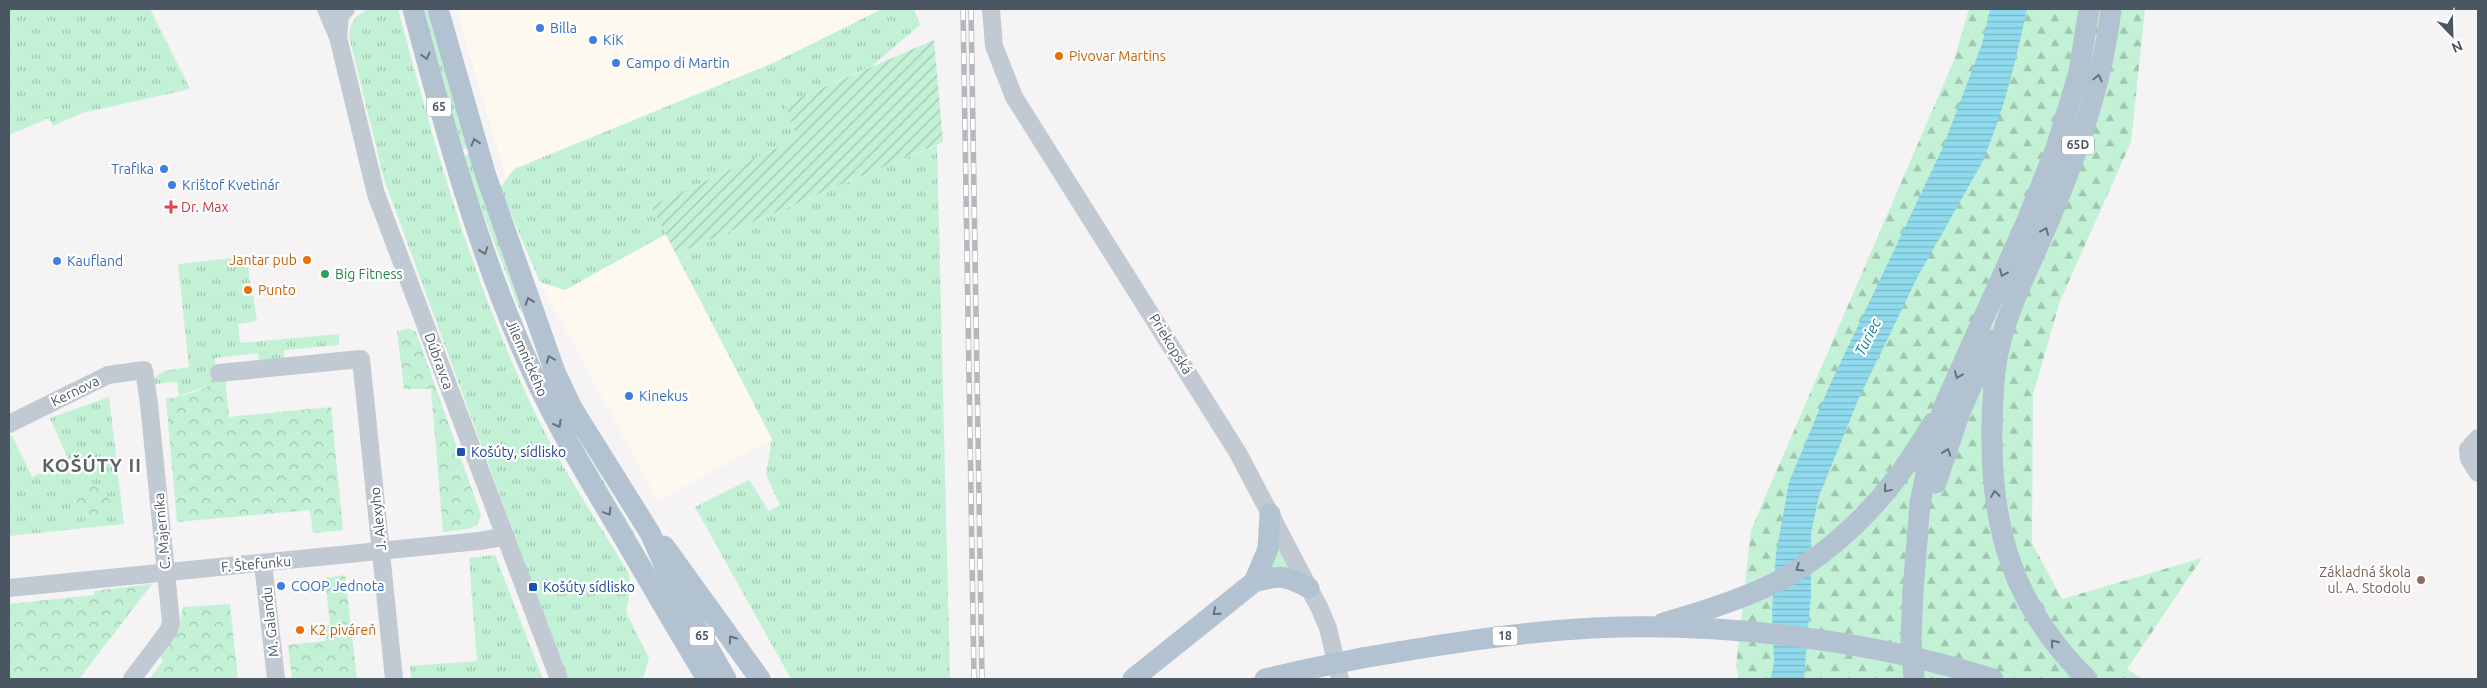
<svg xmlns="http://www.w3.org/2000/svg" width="2487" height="688" viewBox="0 0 2487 688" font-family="Ubuntu,sans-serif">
<defs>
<pattern id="grass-tufts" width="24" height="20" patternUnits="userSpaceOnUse" patternTransform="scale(1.25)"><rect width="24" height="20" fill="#c3f1d5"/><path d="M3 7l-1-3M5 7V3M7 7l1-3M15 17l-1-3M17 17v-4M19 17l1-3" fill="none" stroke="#a0c6b0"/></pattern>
<pattern id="forest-firs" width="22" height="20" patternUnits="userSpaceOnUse" patternTransform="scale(1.25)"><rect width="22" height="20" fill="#c3f1d5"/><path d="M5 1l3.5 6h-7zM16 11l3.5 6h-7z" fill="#a0c6b0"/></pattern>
<pattern id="park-crowns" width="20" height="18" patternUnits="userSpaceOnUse" patternTransform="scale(1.25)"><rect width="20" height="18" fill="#c3f1d5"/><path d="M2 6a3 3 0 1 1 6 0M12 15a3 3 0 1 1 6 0" fill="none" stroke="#a0c6b0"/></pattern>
<pattern id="garden-furrows" width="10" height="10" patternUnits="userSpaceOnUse" patternTransform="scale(1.25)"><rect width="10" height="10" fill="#c3f1d5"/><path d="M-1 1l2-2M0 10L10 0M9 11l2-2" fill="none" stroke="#a0c6b0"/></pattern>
<pattern id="water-rules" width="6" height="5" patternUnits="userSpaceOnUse" patternTransform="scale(1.25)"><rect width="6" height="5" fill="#90daee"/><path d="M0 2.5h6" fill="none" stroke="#78b4c4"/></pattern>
</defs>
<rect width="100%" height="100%" fill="#f5f3f3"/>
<g fill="#fdf9ef">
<path d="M458 9H881L650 138 509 188 466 43Z"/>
<path d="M666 234 772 439 658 501 540 282 565 290Z"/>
</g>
<g fill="url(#grass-tufts)">
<path d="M9 9H150L190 89 82 113 53 126 49 118 9 135Z"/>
<path d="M370 9H398C436 152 476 294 542 427 567 477 600 525 629 574L630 590 626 612 649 658 643 679H567L384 179 349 36C350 22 357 13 370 9Z"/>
<path d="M421 9H431L469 147 459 150Z"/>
<path d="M882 9H914L920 25 872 66 785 104 797 139 651 206 666 234 565 290 540 282 500 188 514 169 773 63Z"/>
<path d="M937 145 950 679H791L695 507 749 480 769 511 780 505 766 475 772 439 676 254Z"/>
<path d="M471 153 526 317 519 308 462 157Z"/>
<path d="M242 257 248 265 250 283 242 284 243 296 253 295 257 321 238 324 240 343 339 334V345L284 350 285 361 259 363 258 353 215 358 217 382 179 396 177 382 155 384 153 379 164 371 189 367 178 264Z"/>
<path d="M109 397 124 524 9 536V437L12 435 32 477 69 461 50 418Z"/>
<path d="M566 416 664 585 661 587 564 417Z"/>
<path d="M1276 543 1291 569H1268Z"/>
<path d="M495 555 543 679H411L410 666 477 661 469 558Z"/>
</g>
<path fill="url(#forest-firs)" d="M1969 9H2145L2131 142 2060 301 2033 395 2032 543 2062 599 2202 558 2127 669 2143 679H1739L1736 666 1751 530 1954 60Z"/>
<g fill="url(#park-crowns)">
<path d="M409 329 416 332 481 515 477 525 467 529 443 532 431 389H404L397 331Z"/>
<path d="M225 376 229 417 331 407 343 530 313 533 310 510 177 522 166 399C184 397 210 387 225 376Z"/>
<path d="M87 483 105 491 111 504 108 514 99 519 75 516C68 502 73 487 87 483Z"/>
<path d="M345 575 357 679H292L288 645 325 641V626L330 625 325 578Z"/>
<path d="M152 584 79 679H9V604L94 595V591Z"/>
<path d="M230 604 238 679H149L163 661 157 651 180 623 183 607Z"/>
</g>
<path fill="url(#garden-furrows)" d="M934 40 943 142 676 254 651 206 797 139 785 104Z"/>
<path fill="url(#water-rules)" d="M1990 9H2027C2016 61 2003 114 1982 163L1918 276 1859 398 1819 496 1811 533V594L1804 679H1771L1774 661 1772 610 1776 554 1789 482 1828 389 1943 147 1982 44Z"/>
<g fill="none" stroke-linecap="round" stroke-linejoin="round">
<g stroke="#c1cad2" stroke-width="18">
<path d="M326 9 338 37 376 194 559 679"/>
<path d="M991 9 994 46 1014 97 1238 453 1320 609 1328 628 1340 679"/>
<path d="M338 37 340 16 346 9"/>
<path d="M219 373 361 359 394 679"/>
<path d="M9 424 108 375 144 370 149 404 171 622 169 630 132 679"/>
<path d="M2478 438 2468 449 2469 459 2478 473"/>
<path d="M263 564 276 679"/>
<path d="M9 588C166 573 322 556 479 541L503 537"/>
</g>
<g stroke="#b3c2d1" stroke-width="21">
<path d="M413 9C445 130 478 252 530 367 556 425 589 479 621 533 649 581 678 631 707 679"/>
<path d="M438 9 485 173 555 372 572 408 650 533 677 593 726 679"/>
<path d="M1936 483 1960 412 1992 340"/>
<path d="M664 546 760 679"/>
<path d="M1254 582 1268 549 1270 514"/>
<path d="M1913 591 1920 503 1929 460 1944 406 2027 221 2056 148 2079 72 2089 9"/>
<path d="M1663 623C1698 613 1731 603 1764 588 1814 566 1862 523 1895 480 1909 462 1921 442 1933 423"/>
<path d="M1362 658C1439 645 1516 632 1594 628 1723 622 1871 640 1993 679"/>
<path d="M1133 679 1254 582C1279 575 1286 575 1309 588"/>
<path d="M1265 679 1309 669"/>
<path d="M2087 679C2013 606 1990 528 1992 427 1993 399 1993 371 2000 344 2009 306 2029 268 2044 232 2075 161 2102 86 2111 9"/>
</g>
<defs>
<g id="rail">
<path d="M963 9 974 679"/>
<path d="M971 9 982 679"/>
</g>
</defs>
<use href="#rail" stroke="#b5b8bd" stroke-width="5.5"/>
<use href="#rail" stroke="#fff" stroke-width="4" stroke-dasharray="11" stroke-linecap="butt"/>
<g stroke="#b3c2d1" stroke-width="21">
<path d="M1913 591 1911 640 1914 679"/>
<path d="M1309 669 1362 658"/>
</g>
</g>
<defs><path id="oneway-chevron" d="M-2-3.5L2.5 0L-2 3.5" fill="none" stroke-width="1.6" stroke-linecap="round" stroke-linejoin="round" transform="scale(1.25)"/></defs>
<g stroke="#64717d">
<use href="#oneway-chevron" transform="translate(426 56) rotate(75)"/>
<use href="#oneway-chevron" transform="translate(2098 78) rotate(-77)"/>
<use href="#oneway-chevron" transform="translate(475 142) rotate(-107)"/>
<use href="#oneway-chevron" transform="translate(2045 231) rotate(-67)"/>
<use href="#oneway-chevron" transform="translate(484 251) rotate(71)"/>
<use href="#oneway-chevron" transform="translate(2003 273) rotate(114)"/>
<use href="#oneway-chevron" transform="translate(529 301) rotate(-110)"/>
<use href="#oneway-chevron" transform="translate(550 359) rotate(-111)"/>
<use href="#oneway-chevron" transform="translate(1958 375) rotate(113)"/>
<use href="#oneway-chevron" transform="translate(558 424) rotate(61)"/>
<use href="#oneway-chevron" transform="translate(1947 452) rotate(-71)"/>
<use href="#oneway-chevron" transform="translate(1887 489) rotate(130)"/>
<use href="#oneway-chevron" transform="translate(1995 494) rotate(-97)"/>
<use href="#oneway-chevron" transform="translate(608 512) rotate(59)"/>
<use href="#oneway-chevron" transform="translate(1799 568) rotate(148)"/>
<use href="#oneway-chevron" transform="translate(1216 612) rotate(141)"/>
<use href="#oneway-chevron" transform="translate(732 639) rotate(-125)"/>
<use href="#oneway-chevron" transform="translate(2054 643) rotate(-129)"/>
</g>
<g fill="#3f7fe0" stroke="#fff" stroke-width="2">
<circle cx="540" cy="28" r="5"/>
<circle cx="593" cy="40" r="5"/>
<circle cx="616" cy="63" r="5"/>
<circle cx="164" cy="169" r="5"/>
<circle cx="172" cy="185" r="5"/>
<circle cx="57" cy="261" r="5"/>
<circle cx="629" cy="396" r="5"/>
<circle cx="281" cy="586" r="5"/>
</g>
<g fill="#e8710a" stroke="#fff" stroke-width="2">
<circle cx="1059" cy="56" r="5"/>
<circle cx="307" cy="260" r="5"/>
<circle cx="248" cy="290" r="5"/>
<circle cx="300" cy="630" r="5"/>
</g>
<path fill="#e0444e" stroke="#fff" stroke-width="2" d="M168.5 199.5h5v5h5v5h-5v5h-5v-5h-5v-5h5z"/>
<circle fill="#2e9e5b" stroke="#fff" stroke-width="2" cx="325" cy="274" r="5"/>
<g fill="#1a4fb4" stroke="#fff" stroke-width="2">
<rect x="456" y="447" width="10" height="10" rx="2.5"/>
<rect x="528" y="582" width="10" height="10" rx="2.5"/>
</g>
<circle fill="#8d6e63" stroke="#fff" stroke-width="2" cx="2421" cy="580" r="5"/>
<g text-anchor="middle" stroke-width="4.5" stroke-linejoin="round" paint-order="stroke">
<g fill="#fff" stroke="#808990" stroke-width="1">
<rect x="426.5" y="97.5" width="25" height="19" rx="4"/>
<rect x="2062" y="135.5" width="32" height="19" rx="4"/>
<rect x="689.5" y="626.5" width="25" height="19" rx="4"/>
<rect x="1492.5" y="626.5" width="25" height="19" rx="4"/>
</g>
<g font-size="12" font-weight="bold" fill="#4a5661">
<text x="439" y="111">65</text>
<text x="2078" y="149">65D</text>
<text x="702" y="640">65</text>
<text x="1505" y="640">18</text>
</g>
<g font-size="14" fill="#366cbe" stroke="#fff" text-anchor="start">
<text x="550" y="33">Billa</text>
<text x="603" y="45">KiK</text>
<text x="626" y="68">Campo di Martin</text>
<text x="154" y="174" text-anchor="end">Trafika</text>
<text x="182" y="190">Krištof Kvetinár</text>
<text x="67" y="266">Kaufland</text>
<text x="639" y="401">Kinekus</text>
<text x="291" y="591">COOP Jednota</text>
</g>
<g font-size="14" fill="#c56008" stroke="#fff" text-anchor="start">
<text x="1069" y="61">Pivovar Martins</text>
<text x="297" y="265" text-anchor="end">Jantar pub</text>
<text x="258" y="295">Punto</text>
<text x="310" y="635">K2 piváreň</text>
</g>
<g font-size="14" fill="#be3a42" stroke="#fff" text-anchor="start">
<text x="181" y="212">Dr. Max</text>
</g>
<g font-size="14" fill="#27864d" stroke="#fff" text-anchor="start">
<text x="335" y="279">Big Fitness</text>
</g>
<g font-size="14" fill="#4a5661" stroke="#fff">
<text transform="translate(1171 344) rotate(58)" y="5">Priekopská</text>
<text transform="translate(527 358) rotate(66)" y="5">Jilemnického</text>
<text transform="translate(439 361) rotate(70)" y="5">Dúbravca</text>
<text transform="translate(75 391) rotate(-26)" y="5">Kernova</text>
<text transform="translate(378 519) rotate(-96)" y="5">J. Alexyho</text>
<text transform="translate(162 531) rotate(-95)" y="5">C. Majerníka</text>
<text transform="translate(256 564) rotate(-5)" y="5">F. Štefunku</text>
<text transform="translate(270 622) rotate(-96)" y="5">M. Galandu</text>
</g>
<g font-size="14" fill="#164399" stroke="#fff" text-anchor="start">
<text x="471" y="457">Košúty, sídlisko</text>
<text x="543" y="592">Košúty sídlisko</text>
</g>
<g font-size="14" fill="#785e54" stroke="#fff" text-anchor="end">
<text x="2411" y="577">Základná škola<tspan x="2411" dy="16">ul. A. Stodolu</tspan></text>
</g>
<g font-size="15" font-style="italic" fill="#0c7c9b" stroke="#fff">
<text transform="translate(1868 337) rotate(-63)" y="5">Turiec</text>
</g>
<g font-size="19" font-weight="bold" letter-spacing="1" fill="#5f6368" stroke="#fff">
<text x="92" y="472">KOŠÚTY II</text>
</g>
</g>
<rect width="2487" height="688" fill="none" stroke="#4a5661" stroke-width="20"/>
<g transform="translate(2452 35) rotate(157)" stroke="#ffffff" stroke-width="4" paint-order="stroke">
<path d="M0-4L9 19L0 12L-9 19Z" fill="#4a5661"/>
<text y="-8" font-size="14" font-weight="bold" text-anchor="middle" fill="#4a5661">N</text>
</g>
</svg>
